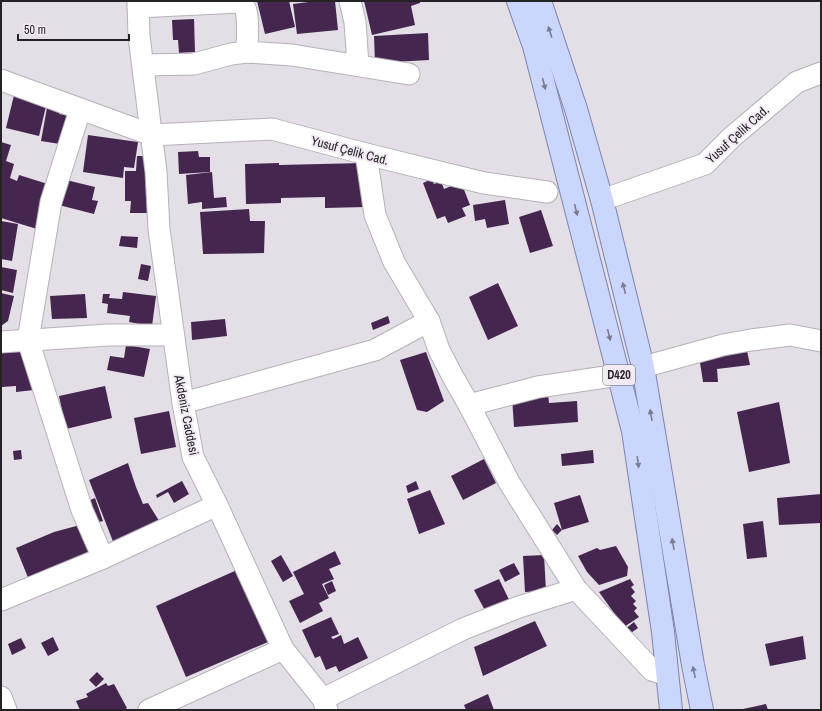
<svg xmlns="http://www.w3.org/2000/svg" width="822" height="711" viewBox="0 0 822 711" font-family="'Archivo Narrow',sans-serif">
<rect width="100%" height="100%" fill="#e4dee7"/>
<g fill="#44264f">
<path d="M257 1H289L295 27 265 34Z"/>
<path d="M316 1H335L338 30 297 34 293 4Z"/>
<path d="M364 1H420V3L411 6 415 25 372 35Z"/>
<path d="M194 19 195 52 179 53 178 40H173L172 20Z"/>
<path d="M428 33 429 60 375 63 374 36Z"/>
<path d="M15 91 47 102 39 136 6 128Z"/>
<path d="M48 102 61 105 59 114 71 116 66 145 41 141Z"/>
<path d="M88 135 138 142 134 168 124 167 123 178 83 172Z"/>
<path d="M1 142 11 145 6 161 14 164 10 178 17 181 19 175 51 185 37 229 1 218Z"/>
<path d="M198 151 199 157H210V172L179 174 178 152Z"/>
<path d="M137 156H151L154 213H130L131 201H125V171H136Z"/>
<path d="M279 163V165L364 163 365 207 325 208V197L281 198V203L246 204 245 164Z"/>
<path d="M212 172 214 198 226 197 227 207 202 209V202L188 204 186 175Z"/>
<path d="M62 179 95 187 92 200 98 201 94 214 55 204Z"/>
<path d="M432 179 434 184 441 181 444 189 461 182 470 205 462 208 466 216 448 223 445 216 437 219 423 183Z"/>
<path d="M505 200 509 224 487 228 485 219 475 221 473 205Z"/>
<path d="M249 209 250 221H265L264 253 203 254 200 212Z"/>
<path d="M541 210 553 246 530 253 519 217Z"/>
<path d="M1 221 18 224 12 261 1 259Z"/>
<path d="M121 236 138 237 137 248 119 246Z"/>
<path d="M141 264 151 266 148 281 138 279Z"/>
<path d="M1 267 17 270 13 293 1 290Z"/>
<path d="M498 283 518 326 488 340 469 297Z"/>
<path d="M123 292 156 296 152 326 129 322 130 316 107 313 108 304 102 303 103 294H110L109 298 122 299Z"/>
<path d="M1 293 14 296 8 321 1 326Z"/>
<path d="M85 294 87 318 52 319 50 296Z"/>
<path d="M388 316 390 323 373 330 371 323Z"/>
<path d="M225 319 227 336 192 340 191 322Z"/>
<path d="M126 345 150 349 144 377 107 370 110 356 124 358Z"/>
<path d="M746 346 750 365 717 369 718 382H703L699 356Z"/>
<path d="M31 350 34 390 16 392V386L2 387 1 352Z"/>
<path d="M426 352 444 401 427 412 417 410 400 360Z"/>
<path d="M105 386 112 418 66 429 59 396Z"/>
<path d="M548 394 549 403 577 401 578 422 514 427 512 397Z"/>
<path d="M779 402 790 463 749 472 737 412Z"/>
<path d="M169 411 176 447 141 454 134 418Z"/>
<path d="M21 450 22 459 14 460 13 451Z"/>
<path d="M593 450 594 463 562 466 561 454Z"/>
<path d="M484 459 496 483 463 500 451 476Z"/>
<path d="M128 463 136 487 143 504 148 503 161 524 114 544 89 480Z"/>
<path d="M182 481 189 494 174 503 168 492 157 498 156 495Z"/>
<path d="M416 481 419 489 408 493 406 486Z"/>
<path d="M430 490 445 524 419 534 407 499Z"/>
<path d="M821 494V523L779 525 777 498Z"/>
<path d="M580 495 589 522 562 530 554 503Z"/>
<path d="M95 498 103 521 95 523 88 501Z"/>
<path d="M763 521 767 557 747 559 743 524Z"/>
<path d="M557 524 562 530 557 535 552 530Z"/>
<path d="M80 525 91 557 29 580 16 548 54 532Z"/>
<path d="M616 546 628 567 627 576 599 585 587 572 578 556 597 548 600 550Z"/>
<path d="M335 551 341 564 329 569 334 579 322 584 329 598 319 603 323 611 300 623 289 601 304 594 293 572Z"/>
<path d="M281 555 293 576 283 582 271 561Z"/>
<path d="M544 555 546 591 525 592 523 556Z"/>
<path d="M514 563 520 574 505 582 499 570Z"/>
<path d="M237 570 268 642 186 677 156 606Z"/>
<path d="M499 579 513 608 489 618 474 590Z"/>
<path d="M630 579 634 585 631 587 635 592 631 596 636 601 633 604 637 608 634 611 639 617 624 627 599 592Z"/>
<path d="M332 581 336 591 328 595 324 585Z"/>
<path d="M331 617 339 634 331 637 333 639 341 635 344 644 358 637 368 658 339 672 336 666 326 670 320 656 315 658 302 630Z"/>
<path d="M535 621 547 646 483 676 474 647Z"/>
<path d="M634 622 638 628 628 635 624 630Z"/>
<path d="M803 636 806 659 770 666 765 644Z"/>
<path d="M53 637 59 650 48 656 41 643Z"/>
<path d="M21 638 26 648 12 655 8 644Z"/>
<path d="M97 672 104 679 96 687 89 680Z"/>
<path d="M106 683 108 686 114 684 127 708 124 710H80L76 701 88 697 86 694Z"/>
<path d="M488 694 494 710H466L464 705Z"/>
<path d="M766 704 768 710H743V709Z"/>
</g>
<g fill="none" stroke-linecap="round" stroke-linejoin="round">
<defs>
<g id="minor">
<path d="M138 1 139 36 156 172 159 229 183 403 193 457 217 505 283 649 323 699 327 710"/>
<path d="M350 1 355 22 358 65"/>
<path d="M138 7 238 2C241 3 244 4 245 8 249 16 247 42 247 52"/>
<path d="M143 65 194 64 231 54 247 52 292 55 409 74"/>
<path d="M1 80 152 135 272 129 366 154 484 183 547 192"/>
<path d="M80 110 51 202 28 340 82 510 103 558"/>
<path d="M366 154 375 215 394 262 429 321 439 350 453 377 469 405 509 482 576 589 652 670 667 675"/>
<path d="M602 200 705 164 732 137 797 82 821 73"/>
<path d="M1 342 108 335H173"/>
<path d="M643 367 723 345 751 340 790 335 821 341"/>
<path d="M183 403 375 350 429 321"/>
<path d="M469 405 538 387 619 375"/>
<path d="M1 600 103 558 217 505"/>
<path d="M1 697 6 710"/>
<path d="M323 699 463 629 519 607 576 589"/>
<path d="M149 710 283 649"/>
</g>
<g id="major">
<path d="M518 1 534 46 633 431 663 632 671 710"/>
<path d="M540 1 576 109 602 200 643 367 693 665 702 710"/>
</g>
</defs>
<use href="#minor" stroke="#b6b0b9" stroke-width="23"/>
<use href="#major" stroke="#7a85b0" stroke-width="24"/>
<use href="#minor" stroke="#fff" stroke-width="21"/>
<use href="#major" stroke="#cbd6fd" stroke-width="22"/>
</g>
<defs><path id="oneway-solid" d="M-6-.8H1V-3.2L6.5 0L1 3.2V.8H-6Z"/></defs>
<g fill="#787c91">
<use href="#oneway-solid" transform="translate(550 32) rotate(-108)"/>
<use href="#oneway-solid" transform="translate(544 84) rotate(76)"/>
<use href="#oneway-solid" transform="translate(576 210) rotate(76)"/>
<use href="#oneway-solid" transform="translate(624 288) rotate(-104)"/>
<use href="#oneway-solid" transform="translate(609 335) rotate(76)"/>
<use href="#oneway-solid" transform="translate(651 415) rotate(-100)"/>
<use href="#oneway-solid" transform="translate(638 462) rotate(82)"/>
<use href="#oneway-solid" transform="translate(673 544) rotate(-100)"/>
<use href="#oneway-solid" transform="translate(694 672) rotate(-102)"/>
</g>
<g text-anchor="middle" stroke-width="4" stroke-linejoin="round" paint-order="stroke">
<rect fill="#f2ebf4" stroke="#625e63" stroke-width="1" x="603" y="365" width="32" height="20" rx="3"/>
<g font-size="12" font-weight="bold" fill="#242225">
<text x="619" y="379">D420</text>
</g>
<g font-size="13" fill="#242225" stroke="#f2ebf4">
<text transform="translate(737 134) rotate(-42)" y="5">Yusuf Çelik Cad.</text>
<text transform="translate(350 150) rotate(15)" y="5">Yusuf Çelik Cad.</text>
<text transform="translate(187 415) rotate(79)" y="5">Akdeniz Caddesi</text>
</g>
</g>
<rect width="822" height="711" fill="none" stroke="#242225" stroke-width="4"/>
<path d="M18 34v6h111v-6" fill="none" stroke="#242225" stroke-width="2"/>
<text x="24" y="34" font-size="12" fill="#242225" stroke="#f2ebf4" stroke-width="3" paint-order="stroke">50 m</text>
</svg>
